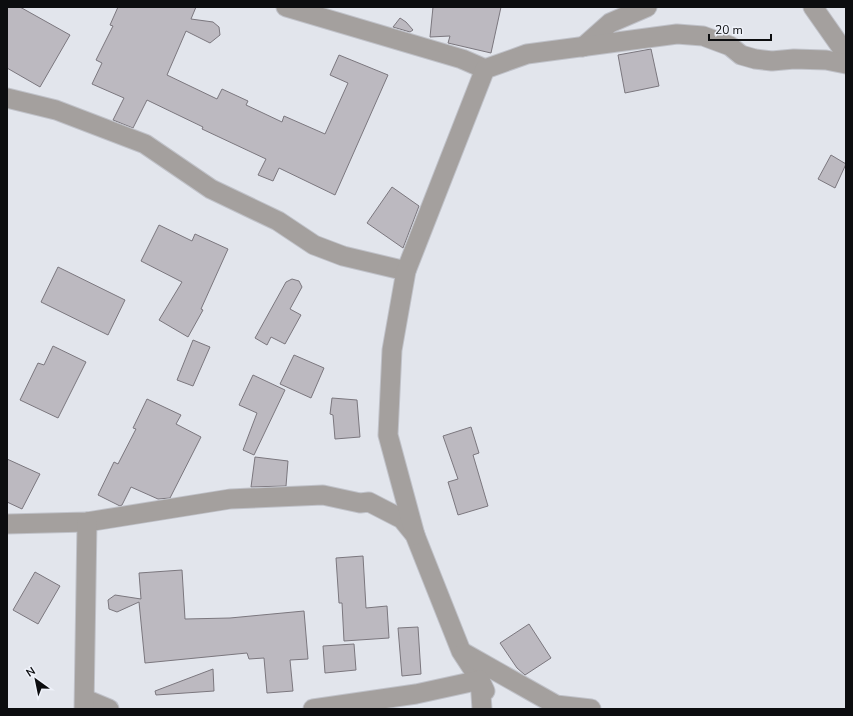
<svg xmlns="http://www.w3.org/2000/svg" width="853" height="716" viewBox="0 0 853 716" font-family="'Nunito Sans',sans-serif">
<rect width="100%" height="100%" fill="#e2e5ec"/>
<g fill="#bcb9c0" stroke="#7b777e">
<path d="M7 7H20L70 35 40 87 7 68Z"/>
<path d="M118 7H196L191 19 213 22 219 27 220 35 210 43 186 31 167 75 217 99 222 89 248 101 246 105 282 122 284 116 325 134 348 83 330 75 339 55 388 75 335 195 279 168 273 181 258 175 266 159 202 129 203 127 147 100 133 128 113 120 124 98 92 84 102 63 96 60 113 26 110 25Z"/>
<path d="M433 7H501L491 53 448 43 450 36 430 37Z"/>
<path d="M400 18 406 22 413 30 410 32 393 27Z"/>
<path d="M651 49 659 86 625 93 618 55Z"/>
<path d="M831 155 846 164 835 188 818 179Z"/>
<path d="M392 187 419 206 403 248 367 223Z"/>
<path d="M159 225 192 241 195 234 228 249 201 309 203 310 188 337 159 320 182 282 141 261Z"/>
<path d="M58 267 125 300 108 335 41 302Z"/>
<path d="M292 279 299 281 302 287 290 309 301 315 285 344 271 337 267 345 255 338 286 282Z"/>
<path d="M193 340 210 347 193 386 177 380Z"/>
<path d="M53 346 86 362 58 418 20 400 38 363 44 365Z"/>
<path d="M294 355 324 368 311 398 280 384Z"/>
<path d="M253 375 285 390 254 455 243 450 257 413 239 405Z"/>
<path d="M332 398 357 400 360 437 335 439 333 415 330 414Z"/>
<path d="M147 399 181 415 176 424 201 437 170 498 158 499 131 487 122 505 120 506 98 495 114 462 118 464 136 429 133 428Z"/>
<path d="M471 427 479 453 473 455 488 506 458 515 448 482 458 479 443 436Z"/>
<path d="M255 457 288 461 286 486 251 487Z"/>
<path d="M7 459 40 474 22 509 7 502Z"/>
<path d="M363 556 366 608 387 606 389 638 344 641 342 603H339L336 558Z"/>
<path d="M182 570 185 619 230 618 304 611 308 659 290 660 293 691 267 693 264 658 249 659 247 653 145 663 139 602 117 612 109 609 108 600 115 595 141 599 139 573Z"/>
<path d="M35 572 60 586 38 624 13 610Z"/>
<path d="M529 624 551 658 525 675 517 668 500 643Z"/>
<path d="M418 627 421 674 402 676 398 628Z"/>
<path d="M354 644 356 670 325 673 323 646Z"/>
<path d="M213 669 214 691 156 695 155 691Z"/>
</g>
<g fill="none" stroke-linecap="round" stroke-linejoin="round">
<defs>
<g id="minor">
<path d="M286 7 462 59 485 69"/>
<path d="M813 7 846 54"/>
<path d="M583 47 610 23 647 7"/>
<path d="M7 98 56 110 145 144 211 189 278 221 314 245 343 256 406 271"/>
<path d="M7 524 87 522 230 499 323 495 360 503 369 502 402 519 415 535 461 651 480 680 482 709"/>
<path d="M415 535 388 435 392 350 406 271 485 69 527 54 677 34 703 36 730 46 741 55 755 59 772 61 794 59 826 60 846 64"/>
<path d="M464 653 556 705 591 709"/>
<path d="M85 699 109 709"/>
<path d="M84 709 87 522"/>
<path d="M313 709 416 694 480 680 485 691"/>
</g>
</defs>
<use href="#minor" stroke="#c0c2c9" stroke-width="21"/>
<use href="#minor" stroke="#a4a09e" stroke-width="19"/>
</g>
<rect width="853" height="716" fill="none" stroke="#0c0d0f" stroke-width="16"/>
<g transform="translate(36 680) rotate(327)" stroke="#eff2fa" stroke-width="3" paint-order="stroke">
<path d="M0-3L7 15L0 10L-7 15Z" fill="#0c0d0f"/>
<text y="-6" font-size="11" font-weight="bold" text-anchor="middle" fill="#0c0d0f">N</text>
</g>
<path d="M709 34v6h62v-6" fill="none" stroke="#0c0d0f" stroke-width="2"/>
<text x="715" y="34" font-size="12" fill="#0c0d0f" stroke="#eff2fa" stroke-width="3" paint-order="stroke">20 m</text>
</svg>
